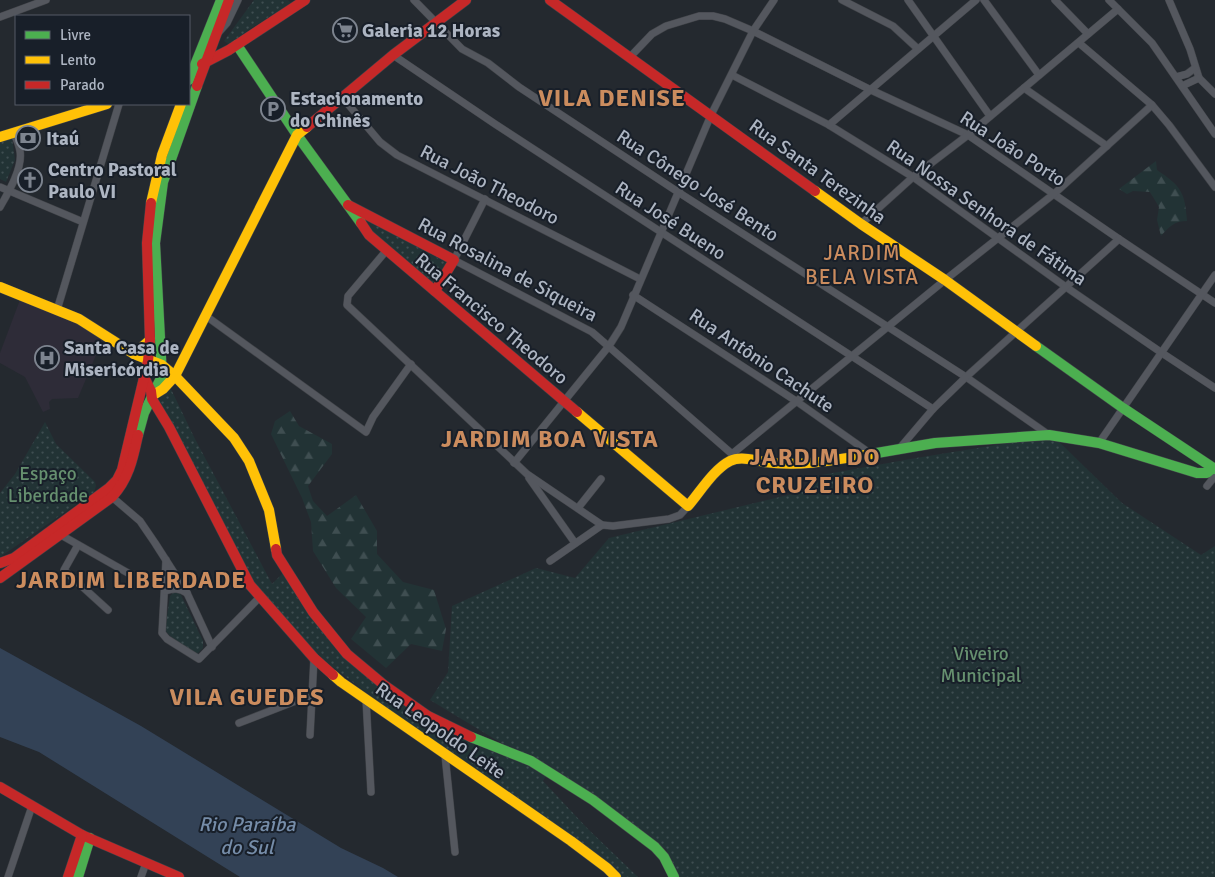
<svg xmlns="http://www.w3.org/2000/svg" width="1215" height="877" viewBox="0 0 1215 877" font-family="Signika,sans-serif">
<defs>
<pattern id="forest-firs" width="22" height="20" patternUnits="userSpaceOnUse" patternTransform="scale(1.25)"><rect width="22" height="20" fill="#223335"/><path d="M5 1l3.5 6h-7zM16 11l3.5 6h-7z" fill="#3f4e51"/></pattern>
<pattern id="park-dots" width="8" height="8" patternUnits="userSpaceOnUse" patternTransform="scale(1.25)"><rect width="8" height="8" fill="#223335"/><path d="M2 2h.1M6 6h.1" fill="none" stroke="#3f4e51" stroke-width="1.8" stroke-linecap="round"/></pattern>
</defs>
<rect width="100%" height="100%" fill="#24292f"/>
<path fill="#2e2c38" d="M21 297 104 336 78 398 52 399 49 402 50 409 43 412 25 377 0 363V353Z"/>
<g fill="url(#forest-firs)">
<path d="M1156 161 1157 170C1181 186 1185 192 1187 221 1174 221 1169 227 1161 236L1157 220 1159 207 1150 192 1133 191 1127 194 1119 189Z"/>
<path d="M290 411 299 426 332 444V454L308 486 313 501 327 516 356 495 377 531V554L403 582 434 590 446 629 442 651 411 644 386 668 351 639 366 617 336 588 313 551 311 522 302 498 271 434 275 421Z"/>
</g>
<g fill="url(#park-dots)">
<path d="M254 0H288L291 3 248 30 230 45 224 41Z"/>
<path d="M12 138 15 160 6 182 0 179V143Z"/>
<path d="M367 220 447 263 432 284 388 247 365 224Z"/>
<path d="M169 385 194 437 272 584 283 573 305 610 320 625 436 724 547 774 543 781 588 829 638 877H621L595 854 407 723 326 662 251 583 158 402Z"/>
<path d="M45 422 56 444 95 482 96 486 94 492 0 557V493L15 474Z"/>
<path d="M1053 436 1122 503 1201 555 1215 546V877H679L666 849 651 843 553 774 430 700 448 672 452 606 536 568 575 578 609 538 809 490 816 476 916 458Z"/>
<path d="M177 592 181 595 203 641V648L197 654 170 636 165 630 170 596 173 593Z"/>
</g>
<path fill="#334256" d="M0 648 141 726 341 848 383 868 398 877H240L39 752 0 737Z"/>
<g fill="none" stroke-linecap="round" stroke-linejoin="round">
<defs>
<g id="street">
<path d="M414 0 462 49 488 63 519 87 678 192 966 377 1049 435"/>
<path d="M842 0 893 26 918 49"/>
<path d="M908 0 990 116"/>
<path d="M984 0 1039 75"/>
<path d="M1055 0 1088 34"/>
<path d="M1109 0 1152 43 1215 134"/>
<path d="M1169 0 1190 49 1199 78 1215 94"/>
<path d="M0 17 46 0"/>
<path d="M219 32 227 23 238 0"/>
<path d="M1079 43 1152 105 1169 125 1215 187"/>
<path d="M393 55 495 124 933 409"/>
<path d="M630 57 652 34 666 26 699 16H713L725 19 753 31 871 90 968 135 1119 239 1215 303"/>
<path d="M732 75 829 125 913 177 1066 287 1162 353 1215 388"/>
<path d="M1176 77 1187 74 1195 68"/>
<path d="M1182 86 1199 78"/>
<path d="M1024 88 1107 146"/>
<path d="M342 97 380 142 397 155 640 279"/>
<path d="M829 125 976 0"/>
<path d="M0 187 83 222"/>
<path d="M485 199 454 260 592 332 732 454V458"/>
<path d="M0 207C8 193 23 168 20 151 19 145 16 138 13 132"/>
<path d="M861 224 913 177 968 135 1118 9"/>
<path d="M386 251 348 296 347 305 527 474 602 525"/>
<path d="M633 295 796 401 871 454"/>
<path d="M57 310 119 104"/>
<path d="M206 316 366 432 373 417 411 364"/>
<path d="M1099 443 1215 275"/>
<path d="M899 449 933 409 966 377 1119 239"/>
<path d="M732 454 945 280 1055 193 1152 105"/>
<path d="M514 463 609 346 621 327 711 115 753 31 774 0"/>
<path d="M529 478 575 543"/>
<path d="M1207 486 1215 476"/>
<path d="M112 497 140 521 155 543 187 593 212 647"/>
<path d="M578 508 601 479"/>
<path d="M61 535 128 573"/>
<path d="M78 545 64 570 108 610"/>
<path d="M166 560 162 633 167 639 199 659 260 597"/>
<path d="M550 561 602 525 613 526 669 519 680 515 688 506"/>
<path d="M165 591C174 588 179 588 187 593"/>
<path d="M366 699 371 792"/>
<path d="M239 723 311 695"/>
<path d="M310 735 314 658"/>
<path d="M445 755 455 852"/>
<path d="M8 877 32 806"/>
<path d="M141 877 146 863"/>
</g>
<g id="fast">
<path d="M237 45 297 135 361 223"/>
<path d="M189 80 221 0"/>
<path d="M1036 346 1123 408 1215 469"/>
<path d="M138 435 144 413 162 376 155 243 163 182 197 86"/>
<path d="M871 454 935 443 1049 435 1099 443 1197 473H1207L1213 468"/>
<path d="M471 737 531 761 593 800 655 847 664 857 674 877"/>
<path d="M78 877 90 838"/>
</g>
<g id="slow">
<path d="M0 137 107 104"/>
<path d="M815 191 861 224 945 280 1036 346"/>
<path d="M151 203 162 155 181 104"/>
<path d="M0 287 79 319 134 354 162 365 175 376 234 438 249 461 269 510 276 549"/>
<path d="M134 354 150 340"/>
<path d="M155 394 163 389 175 376 297 135 307 127"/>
<path d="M577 412 688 506C700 492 714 469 730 461 740 456 754 460 764 462 803 467 834 460 871 454"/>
<path d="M333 675 341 682 571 841 607 868 616 877"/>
</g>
<g id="jam">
<path d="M550 0 815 191"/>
<path d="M202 64 229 50 305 0"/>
<path d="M197 86 229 0"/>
<path d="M307 127 393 55 466 0"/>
<path d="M348 205 454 260 435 291"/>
<path d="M361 223 369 235 577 412"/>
<path d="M145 379 151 391 152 399 169 427 250 585 314 658 333 675"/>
<path d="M276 549 277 555 313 612 347 654 384 685 428 716 471 737"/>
<path d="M0 563 14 558 109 488 117 480 122 470 148 361 150 340 147 243 151 203"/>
<path d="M0 578 112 497C129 479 133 458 138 435"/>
<path d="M0 787 82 835 179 877"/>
<path d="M68 877 82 835"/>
</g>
</defs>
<use href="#street" stroke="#404348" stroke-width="8"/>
<use href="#fast" stroke="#404348" stroke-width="11"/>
<use href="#slow" stroke="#404348" stroke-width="11"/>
<use href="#jam" stroke="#404348" stroke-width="11"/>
<use href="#street" stroke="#54575e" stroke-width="7"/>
<use href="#fast" stroke="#4caf50" stroke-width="10"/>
<use href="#slow" stroke="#ffc107" stroke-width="10"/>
<use href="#jam" stroke="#c62828" stroke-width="10"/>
</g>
<defs>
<symbol id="supermarket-ring" viewBox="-11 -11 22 22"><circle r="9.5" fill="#181f29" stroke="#7d848f" stroke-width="1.5"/><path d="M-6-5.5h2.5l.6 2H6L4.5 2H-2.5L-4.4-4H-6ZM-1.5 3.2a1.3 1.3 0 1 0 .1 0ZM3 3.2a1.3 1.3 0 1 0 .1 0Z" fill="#7d848f"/></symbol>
<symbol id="parking-ring" viewBox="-11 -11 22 22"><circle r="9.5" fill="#181f29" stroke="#7d848f" stroke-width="1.5"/><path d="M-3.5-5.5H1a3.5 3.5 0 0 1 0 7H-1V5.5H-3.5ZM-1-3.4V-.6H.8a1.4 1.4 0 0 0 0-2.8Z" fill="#7d848f"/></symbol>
<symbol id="bank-ring" viewBox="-11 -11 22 22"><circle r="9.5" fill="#181f29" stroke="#7d848f" stroke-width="1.5"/><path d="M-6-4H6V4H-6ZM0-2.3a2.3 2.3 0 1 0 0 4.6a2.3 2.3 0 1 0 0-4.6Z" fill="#7d848f"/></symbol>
<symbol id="church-ring" viewBox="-11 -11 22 22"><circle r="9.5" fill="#181f29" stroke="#7d848f" stroke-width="1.5"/><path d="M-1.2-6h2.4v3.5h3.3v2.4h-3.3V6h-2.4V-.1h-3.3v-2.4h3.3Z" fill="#7d848f"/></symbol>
<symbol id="hospital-ring" viewBox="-11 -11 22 22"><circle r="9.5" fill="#181f29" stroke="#7d848f" stroke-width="1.5"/><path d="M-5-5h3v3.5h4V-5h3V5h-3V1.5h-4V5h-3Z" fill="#7d848f"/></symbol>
</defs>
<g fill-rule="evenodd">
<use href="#supermarket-ring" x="331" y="16" width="28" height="28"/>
<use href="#parking-ring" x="259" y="95" width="28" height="28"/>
<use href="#bank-ring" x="14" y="124" width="28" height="28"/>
<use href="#church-ring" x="16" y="166" width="28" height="28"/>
<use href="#hospital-ring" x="33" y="344" width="28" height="28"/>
</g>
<g text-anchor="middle" stroke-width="4" stroke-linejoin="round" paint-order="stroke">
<g font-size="19" font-weight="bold" fill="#adb5c2" stroke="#181f29" text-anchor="start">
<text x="362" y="37">Galeria 12 Horas</text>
<text x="290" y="105">Estacionamento<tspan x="290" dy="22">do Chinês</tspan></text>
<text x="46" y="145">Itaú</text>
<text x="48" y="176">Centro Pastoral<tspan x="48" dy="22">Paulo VI</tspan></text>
<text x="64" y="354">Santa Casa de<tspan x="64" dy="22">Misericórdia</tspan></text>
</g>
<g font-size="19" fill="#adb5c2" stroke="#181f29">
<text transform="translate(1013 148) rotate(33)" y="7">Rua João Porto</text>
<text transform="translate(818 171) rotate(36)" y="7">Rua Santa Terezinha</text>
<text transform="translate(490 184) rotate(27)" y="7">Rua João Theodoro</text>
<text transform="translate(698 185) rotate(33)" y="7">Rua Cônego José Bento</text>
<text transform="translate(987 212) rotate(35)" y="7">Rua Nossa Senhora de Fátima</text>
<text transform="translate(671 220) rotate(33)" y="7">Rua José Bueno</text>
<text transform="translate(508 269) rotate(28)" y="7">Rua Rosalina de Siqueira</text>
<text transform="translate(492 318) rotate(40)" y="7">Rua Francisco Theodoro</text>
<text transform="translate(762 360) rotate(34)" y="7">Rua Antônio Cachute</text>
<text transform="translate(441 730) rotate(35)" y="7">Rua Leopoldo Leite</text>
</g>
<g font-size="19" fill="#66906f" stroke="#181f29">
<text x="48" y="480">Espaço<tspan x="48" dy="22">Liberdade</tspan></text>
<text x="981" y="660">Viveiro<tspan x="981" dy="22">Municipal</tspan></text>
</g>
<g font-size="20" font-style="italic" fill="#768da9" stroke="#181f29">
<text x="247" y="831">Rio Paraíba<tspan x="247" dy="23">do Sul</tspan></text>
</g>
<g font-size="21" letter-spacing="1" fill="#cb8c5e" stroke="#181f29">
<text x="862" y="260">JARDIM<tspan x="862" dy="24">BELA VISTA</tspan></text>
</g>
<g font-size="24" font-weight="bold" letter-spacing="1" fill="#cb8c5e" stroke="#181f29">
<text x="612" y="106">VILA DENISE</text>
<text x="550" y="447">JARDIM BOA VISTA</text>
<text x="815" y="465">JARDIM DO<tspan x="815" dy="28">CRUZEIRO</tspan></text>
<text x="131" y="588">JARDIM LIBERDADE</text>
<text x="247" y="705">VILA GUEDES</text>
</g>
</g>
<rect x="15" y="15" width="175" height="90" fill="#181f29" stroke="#545b66"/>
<rect x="25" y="31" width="25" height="8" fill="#4caf50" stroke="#545b66"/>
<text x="60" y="40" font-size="15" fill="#adb5c2">Livre</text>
<rect x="25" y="56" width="25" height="8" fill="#ffc107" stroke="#545b66"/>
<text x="60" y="65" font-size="15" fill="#adb5c2">Lento</text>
<rect x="25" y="81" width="25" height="8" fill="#c62828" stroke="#545b66"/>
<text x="60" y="90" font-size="15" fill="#adb5c2">Parado</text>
</svg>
